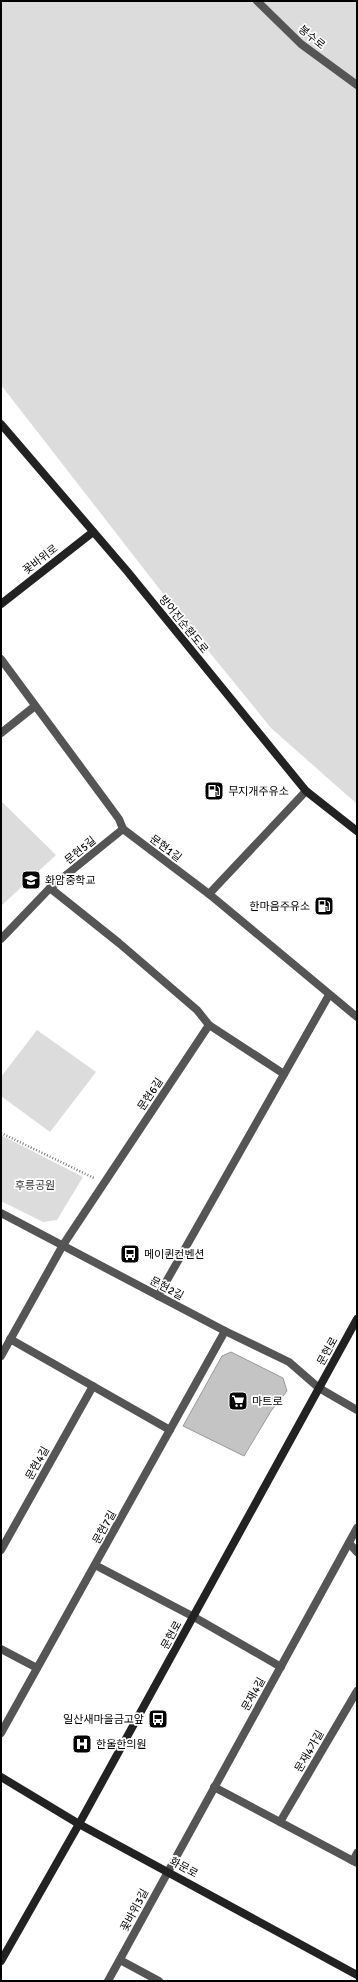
<svg xmlns="http://www.w3.org/2000/svg" width="358" height="1982" viewBox="0 0 358 1982" font-family="Signika,'Noto Sans KR',sans-serif">
<rect width="100%" height="100%" fill="#fff"/>
<g fill="#dcdcdc">
<path d="M1 1H357V804L271 728 189 627 1 385Z"/>
<path d="M1 801 56 855 1 906Z"/>
<path d="M37 1030 96 1072 50 1132 1 1096V1077Z"/>
<path d="M1 1135 83 1177 57 1220 43 1222 1 1201Z"/>
</g>
<path fill="#c4c4c4" stroke="#999" d="M231 1352 283 1378 287 1391 271 1411 244 1456 183 1426 222 1356Z"/>
<g fill="none" stroke-linecap="round" stroke-linejoin="round">
<path stroke="#777" stroke-width="2.5" stroke-dasharray="1 2" stroke-linecap="butt" d="M1 1133 94 1178"/>
<g stroke="#555" stroke-width="8">
<path d="M257 1 301 44 357 85"/>
<path d="M1 659 119 819 123 829 209 894 357 1017"/>
<path d="M1 733 35 706"/>
<path d="M209 894 306 791"/>
<path d="M1 939 50 888 123 829"/>
<path d="M209 1025 284 1074"/>
<path d="M1 1213 225 1331 289 1362 319 1388 357 1410"/>
<path d="M158 1296 329 995"/>
<path d="M10 1339 170 1430"/>
<path d="M1 1356 63 1245 209 1025 197 1010 119 943 50 888"/>
<path d="M349 1543 357 1552"/>
<path d="M1 1550 93 1386"/>
<path d="M95 1565 194 1617 281 1667"/>
<path d="M1 1649 37 1668"/>
<path d="M1 1733 225 1331"/>
<path d="M214 1787 357 1863"/>
<path d="M280 1822 357 1691"/>
<path d="M353 1861 357 1853"/>
<path d="M120 1960 159 1981"/>
<path d="M108 1981 357 1528"/>
</g>
<g stroke="#222" stroke-width="8">
<path d="M1 424 127 571 306 791 357 831"/>
<path d="M1 604 93 532"/>
<path d="M1 1777 79 1824 357 1975"/>
<path d="M1 1961 79 1824 357 1319"/>
</g>
</g>
<defs>
<symbol id="fuel-square" viewBox="-11 -11 22 22"><rect x="-9" y="-9" width="18" height="18" rx="4" fill="#000" stroke="#fff"/><path d="M-5.5-6h7V0h2V4h1.3V-2.5L3-4.5l.8-.8L6-3V5H2.5V1h-1V6h-7ZM-4.2-4.7v3.2H.2V-4.7Z" fill="#fff"/></symbol>
<symbol id="school-square" viewBox="-11 -11 22 22"><rect x="-9" y="-9" width="18" height="18" rx="4" fill="#000" stroke="#fff"/><path d="M0-5L7-2L0 1L-7-2ZM-4 1L0 2.5L4 1V4Q0 6-4 4Z" fill="#fff"/></symbol>
<symbol id="bus-square" viewBox="-11 -11 22 22"><rect x="-9" y="-9" width="18" height="18" rx="4" fill="#000" stroke="#fff"/><path d="M-5-6H5V4H4V6H2V4H-2V6H-4V4H-5ZM-3.5-4V0h7V-4ZM-3.5 1.2v1.5H-2V1.2ZM2 1.2v1.5H3.5V1.2Z" fill="#fff"/></symbol>
<symbol id="supermarket-square" viewBox="-11 -11 22 22"><rect x="-9" y="-9" width="18" height="18" rx="4" fill="#000" stroke="#fff"/><path d="M-6-5.5h2.5l.6 2H6L4.5 2H-2.5L-4.4-4H-6ZM-1.5 3.2a1.3 1.3 0 1 0 .1 0ZM3 3.2a1.3 1.3 0 1 0 .1 0Z" fill="#fff"/></symbol>
<symbol id="hospital-square" viewBox="-11 -11 22 22"><rect x="-9" y="-9" width="18" height="18" rx="4" fill="#000" stroke="#fff"/><path d="M-5-5h3v3.5h4V-5h3V5h-3V1.5h-4V5h-3Z" fill="#fff"/></symbol>
</defs>
<g fill-rule="evenodd">
<use href="#fuel-square" x="203" y="780" width="22" height="22"/>
<use href="#school-square" x="20" y="869" width="22" height="22"/>
<use href="#fuel-square" x="313" y="895" width="22" height="22"/>
<use href="#bus-square" x="119" y="1243" width="22" height="22"/>
<use href="#supermarket-square" x="227" y="1390" width="22" height="22"/>
<use href="#bus-square" x="147" y="1708" width="22" height="22"/>
<use href="#hospital-square" x="71" y="1733" width="22" height="22"/>
</g>
<g text-anchor="middle" stroke-width="3.5" stroke-linejoin="round" paint-order="stroke">
<g font-size="11" fill="#000" stroke="#fff">
<text transform="translate(312 37) rotate(39)" y="4">봉수로</text>
<text transform="translate(40 559) rotate(-38)" y="4">꽃바위로</text>
<text transform="translate(184 624) rotate(51)" y="4">방어진순환도로</text>
<text transform="translate(166 848) rotate(37)" y="4">문현1길</text>
<text transform="translate(80 850) rotate(-39)" y="4">문현5길</text>
<text transform="translate(150 1094) rotate(-56)" y="4">문현6길</text>
<text transform="translate(167 1288) rotate(28)" y="4">문현2길</text>
<text transform="translate(327 1351) rotate(-61)" y="4">문현로</text>
<text transform="translate(37 1463) rotate(-61)" y="4">문현4길</text>
<text transform="translate(104 1527) rotate(-61)" y="4">문현7길</text>
<text transform="translate(171 1635) rotate(-61)" y="4">문현로</text>
<text transform="translate(253 1694) rotate(-61)" y="4">문재4길</text>
<text transform="translate(309 1751) rotate(-60)" y="4">문재4가길</text>
<text transform="translate(184 1867) rotate(29)" y="4">화문로</text>
<text transform="translate(134 1910) rotate(-62)" y="4">꽃바위3길</text>
</g>
<g font-size="11" fill="#000" stroke="#fff" text-anchor="start">
<text x="228" y="795">무지개주유소</text>
<text x="45" y="884">화암중학교</text>
<text x="310" y="910" text-anchor="end">한마음주유소</text>
<text x="144" y="1258">메이퀸컨벤션</text>
<text x="252" y="1405">마트로</text>
<text x="144" y="1723" text-anchor="end">일산새마을금고앞</text>
<text x="96" y="1748">한울한의원</text>
</g>
<g font-size="11" fill="#333" stroke="#fff">
<text x="35" y="1189">후릉공원</text>
</g>
</g>
<rect width="358" height="1982" fill="none" stroke="#000000" stroke-width="4"/>
</svg>
